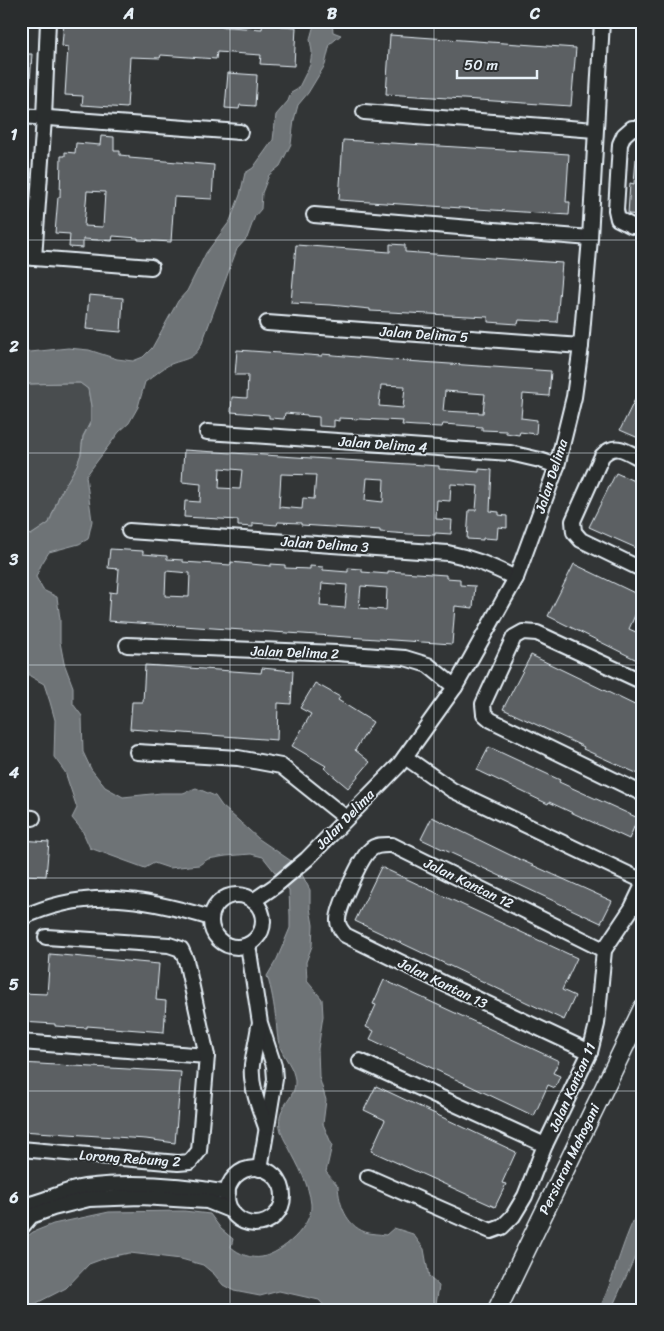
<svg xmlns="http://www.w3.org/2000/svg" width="664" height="1331" viewBox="0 0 664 1331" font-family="Sriracha,sans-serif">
<rect width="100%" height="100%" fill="#323536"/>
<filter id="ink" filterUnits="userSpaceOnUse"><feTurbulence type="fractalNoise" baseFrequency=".02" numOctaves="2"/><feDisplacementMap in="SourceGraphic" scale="10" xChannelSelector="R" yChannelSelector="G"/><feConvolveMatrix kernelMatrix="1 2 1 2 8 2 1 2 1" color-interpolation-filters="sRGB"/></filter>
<g filter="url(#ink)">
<path fill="#494d4f" stroke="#989fa4" d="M65 383H80L88 389 91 406V421L83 436 81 454 77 465 59 496 49 523 31 535 21 532V389L29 384Z"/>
<g fill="#6e7376" stroke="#9fa5aa">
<path d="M315 21H332L333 32 341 35 330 44 325 65 308 93 298 105 294 120 291 144 280 166 269 175 262 193 261 209 255 216 247 238 237 249 202 343C194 360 187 358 171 364 162 368 153 377 145 382L138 407 129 423 119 432 86 476 92 521 88 539 79 544 49 552 41 565 36 577 43 590 57 597 60 619V642L64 663 73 687V704L82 716 83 752 91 769 105 787 123 797 161 793H183L196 788 215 796 222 806 239 821 259 839 297 865 310 890V908L313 925 312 946 306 962 307 981 322 999 323 1016 318 1049 319 1077 326 1100 323 1124 332 1145 326 1172 338 1186C339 1204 346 1225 365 1232 371 1234 379 1234 386 1235L394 1228 413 1234 424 1249 429 1277 439 1286 436 1304 438 1310H328L319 1300 279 1291 260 1296 234 1291 223 1285 214 1274 203 1265 181 1259 130 1253 108 1257 89 1264 66 1288 23 1310 21 1309V1241L33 1232 53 1224 109 1212 184 1211 210 1214 221 1229 233 1239 231 1247C239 1254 251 1259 262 1257 282 1253 313 1226 311 1204 309 1184 298 1166 289 1148 285 1141 281 1134 280 1127 276 1105 296 1100 295 1081 294 1067 284 1058 280 1047 277 1039 277 1029 276 1020 274 1005 272 990 267 976L277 959 290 928V916L289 890 263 857 251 854 226 856 208 859 199 865 169 868 154 863 145 868 90 848 82 830 72 818 77 808 65 772 54 757 55 720 50 702 44 684 30 676 21 650V532L31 535 49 523 59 496 77 465 81 454 83 437 91 421V406L88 389 80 383H65L29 384 21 389V353L68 348 89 350 117 359 133 361 143 357 152 348 178 301 187 291 206 253 230 221 240 195 245 173 253 168 273 140 276 115 288 101 291 93 298 89 310 65 312 52 310 39Z"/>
<path d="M643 1202V1239L611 1310H599C616 1275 623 1235 643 1202Z"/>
</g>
<g fill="#5c6063" stroke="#e8f1f8" fill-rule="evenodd">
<path d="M64 21H178V24L262 29 263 21H280V26L296 27 294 66 260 64 261 55 217 52 216 59 161 55 160 58 130 57 127 108 82 105 83 96 65 95 68 47 62 46Z"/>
<path d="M390 35 576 48 571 106 386 94Z"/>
<path d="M21 54H32L28 108 21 107Z"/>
<path d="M228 73 257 75 255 106 240 105 239 109 225 108Z"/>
<path d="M101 136 114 137V151H120V155L129 156V158L214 165 212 199 174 197 171 242 138 240V238L113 236 112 241 83 239V248L69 247 70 234 55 233 58 197H60L61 156H65V152L75 153 76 143 100 145ZM87 191 105 192 103 227 84 226Z"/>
<path d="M343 140 569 154 566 202H570L569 215 339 200Z"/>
<path d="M636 159H643V215L628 214 630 183 634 184Z"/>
<path d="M390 244 405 245V252L562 263 557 322 519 320 518 324 488 322V317L370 311V309L331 305 291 303 296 245 390 252Z"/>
<path d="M89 295 123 298 121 332 86 329Z"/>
<path d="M237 350 322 356V354L392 360 551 371 549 396 523 394 521 418 537 420 536 434 520 432 519 435 506 433V431L482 430V427L458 425 443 424 442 427 417 426 402 425 403 421 339 418V421L334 420V427L319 426V417L307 416V415L285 413 284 419 269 418V415L231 412 232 397 247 398 248 375H235ZM381 385 405 386 403 408 379 406ZM445 391 485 394 483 413 443 411Z"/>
<path d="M643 383V440L620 430Z"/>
<path d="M184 450 424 465 439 466V469L454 470 479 472V469L492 470 490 511 499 512V515L507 516V528L498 527 497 539 483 538V540L467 539 469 510H476L478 486 451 484 450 501 437 500 436 519 452 520 451 534 435 533V535L409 534 380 532V530L301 525V523L278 522 277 525 253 523V527L238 526V520L184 517 185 501 200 502 201 484 182 482ZM220 468 242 470 240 489 219 488ZM281 474 316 475 314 499 303 498 302 509 279 507ZM367 478 384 479 383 502 365 500Z"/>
<path d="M616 473 643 485V551L589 527Z"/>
<path d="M110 549 143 551V554L167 556V559L183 560V562L231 565V562L271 566V564L285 565V568L310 569V566L323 567V570L348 572V568L362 569V572L388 574V571L446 575V578L460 579V585L475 586 473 608 455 606 452 644 108 621 110 592 117 593 119 569 108 568ZM166 571 190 573 189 597 165 596ZM322 583 347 585 345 608 320 606ZM361 586 387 588 386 610 359 608Z"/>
<path d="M574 564 643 597 629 629 643 635V663L548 616Z"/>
<path d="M531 655 643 709V776L583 749 584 747 503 709Z"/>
<path d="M145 665 261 673 262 668 293 671 291 704 278 703 277 740 130 729 132 702H143Z"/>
<path d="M315 683 340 697 338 700 373 722 355 750 370 762 348 788 324 768 326 766 292 746 311 714 300 708Z"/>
<path d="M489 747 560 780 559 782 638 818 629 839 549 802 548 804 477 770Z"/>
<path d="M432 817 510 855 612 901 601 923 421 839Z"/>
<path d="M21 840 49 842 46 876 21 875Z"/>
<path d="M381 867 577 958 562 990 575 996 564 1020 355 921Z"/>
<path d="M50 954 159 964 156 1000 166 1001 164 1032 87 1026V1028L55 1026V1024L21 1022V993L47 994Z"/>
<path d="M384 980 559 1061 553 1073 560 1076 555 1088 548 1085 534 1116 370 1039 374 1031 366 1027 376 1005 373 1004Z"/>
<path d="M21 1063 181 1072 175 1143 146 1139 21 1131Z"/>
<path d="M376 1086 516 1152 502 1183 506 1184 495 1207 371 1151 385 1120 364 1110Z"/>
</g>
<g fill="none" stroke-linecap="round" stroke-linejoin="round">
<defs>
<g id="minor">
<path d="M364 112 595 130"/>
<path d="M21 116 240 132"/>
<path d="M643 128H632L624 135 620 144 616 210 618 219 632 226H643"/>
<path d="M314 215 590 238"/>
<path d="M21 257 151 267"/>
<path d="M34 258 44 118 48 21"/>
<path d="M267 323 581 346"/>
<path d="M207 432 510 453 540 460 557 466"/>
<path d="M643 460C627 452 616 441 602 456L573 521 574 532 581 540 643 570"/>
<path d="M129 531 448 553C474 558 492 567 516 578"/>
<path d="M127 645 337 653 405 658 428 665 455 687"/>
<path d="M643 682 537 633 523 632 514 637 483 704 484 714 491 720 643 794"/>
<path d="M137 752 238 758 281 766 346 818"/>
<path d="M405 757 452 790 643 881"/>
<path d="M21 817 33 818"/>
<circle cx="237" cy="921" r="26"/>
<path d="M253 901 275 886 307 859 399 765 455 687 516 578 557 466 574 397 581 346 590 238 602 21"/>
<path d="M21 918C87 887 144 898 211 918"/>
<path d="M248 945 260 1023 274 1066 275 1079 260 1169"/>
<path d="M259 1026C257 1039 254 1052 252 1065 250 1086 259 1107 266 1127"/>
<path d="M21 1042 207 1056"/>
<path d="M590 1052 445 984 345 935C342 931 338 927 338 921 337 910 361 857 370 850 376 844 385 845 392 845L604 950"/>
<path d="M360 1061 545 1145"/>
<path d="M21 1149 178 1163 190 1162 199 1151 207 1056 186 960 181 949 169 945 46 937"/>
<circle cx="255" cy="1196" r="28"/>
<path d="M368 1177 491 1231 502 1227 513 1216 525 1196 545 1145 590 1052 597 1024 604 950 632 908 643 885"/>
<path d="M21 1206C43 1203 63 1190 85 1187 132 1181 182 1185 228 1193"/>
<path d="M21 1228 31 1216 53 1208 89 1199 141 1197 207 1201 232 1211"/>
</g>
<path id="major" d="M497 1310 643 1008"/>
</defs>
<use href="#minor" stroke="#e8f1f8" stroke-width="18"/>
<use href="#major" stroke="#e8f1f8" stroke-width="21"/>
<use href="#minor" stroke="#2a2d2e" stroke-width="14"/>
<use href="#major" stroke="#2a2d2e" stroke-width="18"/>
</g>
</g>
<path fill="none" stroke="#e8f1f8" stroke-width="1" stroke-opacity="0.55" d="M230 21V1310M434 21V1310M21 240H643M21 453H643M21 665H643M21 878H643M21 1091H643"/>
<g text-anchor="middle" stroke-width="4" stroke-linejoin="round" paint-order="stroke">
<g font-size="14" fill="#e8f1f8" stroke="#2a2d2e">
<text transform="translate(424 334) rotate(4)" y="5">Jalan Delima 5</text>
<text transform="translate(383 444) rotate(4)" y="5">Jalan Delima 4</text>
<text transform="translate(551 476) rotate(-72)" y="5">Jalan Delima</text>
<text transform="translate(325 544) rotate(4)" y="5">Jalan Delima 3</text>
<text transform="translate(295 652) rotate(2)" y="5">Jalan Delima 2</text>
<text transform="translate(345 819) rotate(-46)" y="5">Jalan Delima</text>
<text transform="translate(469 883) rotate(26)" y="5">Jalan Kantan 12</text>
<text transform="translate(443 983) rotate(26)" y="5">Jalan Kantan 13</text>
<text transform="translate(572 1087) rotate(-66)" y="5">Jalan Kantan 11</text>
<text transform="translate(130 1158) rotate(4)" y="5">Lorong Rebung 2</text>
<text transform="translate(569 1159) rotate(-64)" y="5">Persiaran Mahogani</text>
</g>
</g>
<rect width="664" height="1331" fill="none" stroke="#2a2d2e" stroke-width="55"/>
<path d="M457 70v8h80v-8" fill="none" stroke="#e8f1f8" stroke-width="2.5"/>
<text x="464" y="70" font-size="15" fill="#e8f1f8" stroke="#2a2d2e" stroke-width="4" paint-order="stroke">50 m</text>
<rect x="28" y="28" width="608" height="1276" fill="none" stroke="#e8f1f8" stroke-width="2"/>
<g font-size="16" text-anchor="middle" font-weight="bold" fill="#e8f1f8">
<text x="129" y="19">A</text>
<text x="332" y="19">B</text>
<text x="535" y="19">C</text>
<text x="14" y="140">1</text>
<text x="14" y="352">2</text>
<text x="14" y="565">3</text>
<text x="14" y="778">4</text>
<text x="14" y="990">5</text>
<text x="14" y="1203">6</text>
</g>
</svg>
